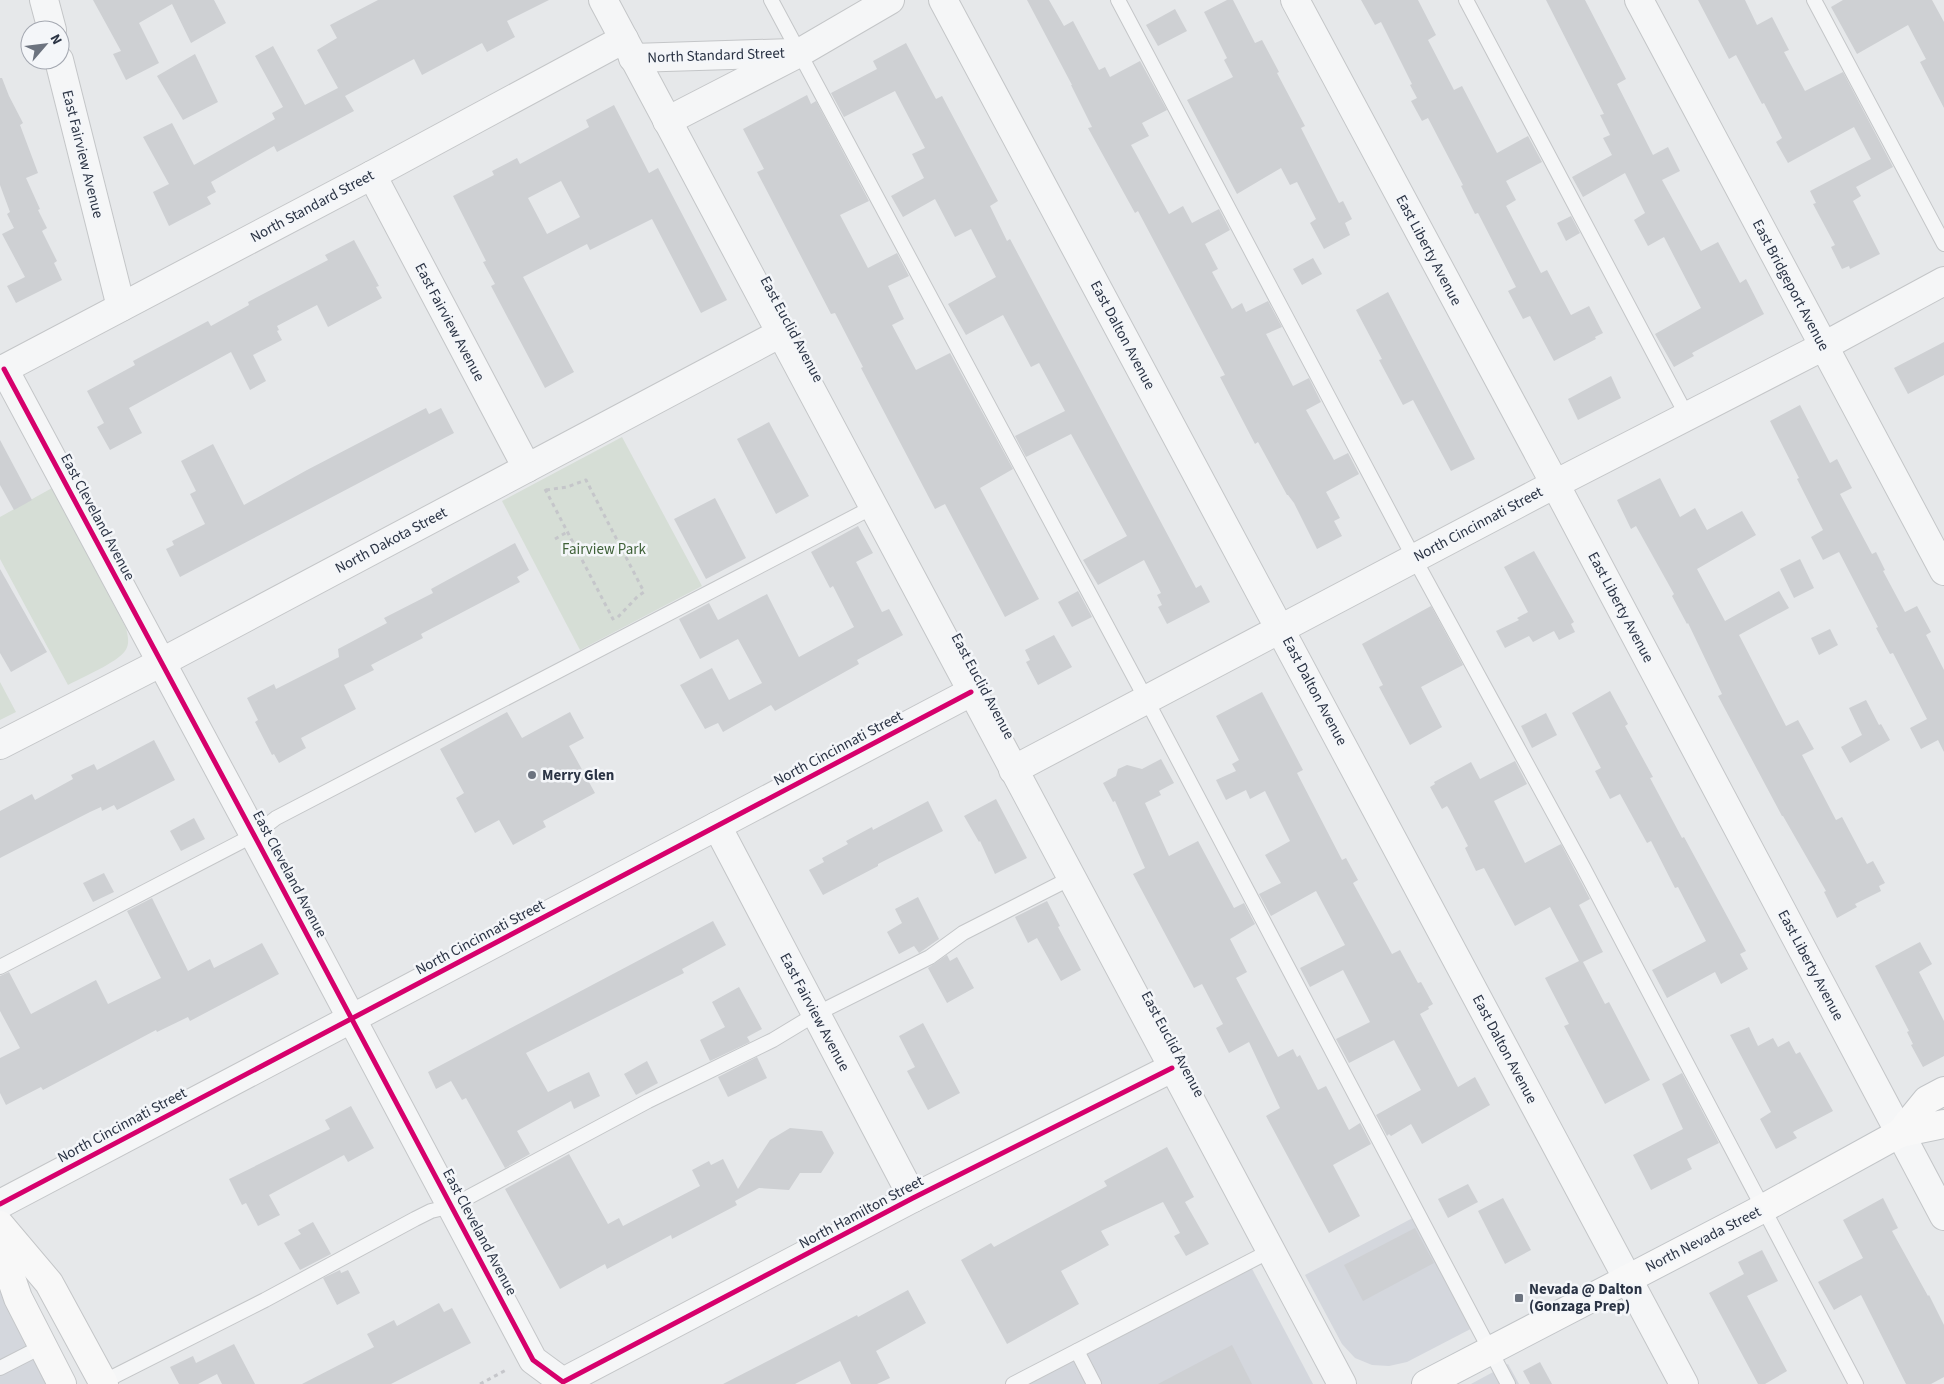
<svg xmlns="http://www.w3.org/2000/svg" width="1944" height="1384" viewBox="0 0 1944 1384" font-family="'Source Sans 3',sans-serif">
<rect width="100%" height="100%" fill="#e6e8ea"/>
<g fill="#d4d7dd">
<path d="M1424 1212 1484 1322 1407 1362 1389 1366 1372 1365 1355 1358 1342 1344 1305 1275Z"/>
<path d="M1250 1265 1313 1384H1020Z"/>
<path d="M0 1289 48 1384H0Z"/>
<path d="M1508 1364 1519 1384H1471Z"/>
</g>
<g fill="#d6ded6">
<path d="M622 437 702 586 580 650 502 501Z"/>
<path d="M52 488 126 628C128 636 130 644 125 651 118 662 81 678 68 685L0 559V517Z"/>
<path d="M0 682 16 712 0 720Z"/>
</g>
<g fill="#ced0d3" fill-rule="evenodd">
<path d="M93 0H214L226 23 191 43 172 4 139 23 159 63 126 80 113 54 121 51Z"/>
<path d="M378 0H549L507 21 515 37 487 52 482 43 422 75 414 59 345 96 354 111 277 152 274 146 211 182 216 192 207 197 211 204 169 226 153 192 169 184 143 137 172 123 194 165 275 119 272 113 283 107 255 56 273 46 305 105 338 88 317 50 337 38 330 25Z"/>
<path d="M1027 0H1049L1064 26 1073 21 1099 70 1105 67 1110 77 1140 61 1167 110 1142 123 1149 136 1131 145 1169 214 1183 206 1192 223 1219 209 1230 230 1205 244 1218 269 1212 272 1232 309 1242 303 1246 312 1268 301 1282 327 1266 334 1293 386 1309 378 1321 402 1306 410 1334 460 1348 453 1359 474 1326 492 1340 518 1334 521 1342 536 1317 549 1294 503 1288 495H1287L1258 442 1255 444 1220 377 1225 375 1138 211 1135 213 1088 128 1092 127 1071 85H1072Z"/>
<path d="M1227 0H1233L1255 43 1262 40 1279 72 1277 73 1305 126 1301 128 1339 203 1343 201 1352 219 1345 223 1350 235 1324 249 1310 223 1316 219 1297 182 1290 185 1281 168 1237 194 1187 100 1233 77 1224 60 1227 58 1204 12Z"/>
<path d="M1361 0H1418L1436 35 1428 40 1454 90 1462 86 1497 153 1528 136 1542 162 1506 181 1516 200 1506 206 1541 273 1547 270 1571 315 1589 306 1603 333 1595 337 1596 339 1554 361 1530 316 1523 319 1508 291 1516 287 1478 213 1475 214 1461 186 1463 185 1428 118 1422 121 1411 101 1417 98 1410 85 1412 84 1381 22 1375 25Z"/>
<path d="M1546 0H1585L1626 79 1617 84 1653 155 1668 147 1680 171 1662 180 1701 251 1718 242 1740 283 1746 279 1764 314 1692 353 1694 356 1674 367 1655 334 1701 308 1664 237 1648 246 1634 220 1645 213 1625 173 1583 197 1572 177 1612 155 1603 138 1610 135 1600 115 1604 114Z"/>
<path d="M1698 0H1745L1757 25 1772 17 1789 50 1784 52 1805 91 1843 72 1893 167 1856 187 1861 196 1853 201 1880 254 1850 269 1849 266 1842 269 1831 247 1835 245 1813 204 1816 203 1810 191 1871 159 1854 127 1788 163 1776 142 1782 138 1764 103 1762 104 1736 55 1729 59Z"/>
<path d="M1843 0H1932L1944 22V108L1920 62 1926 59 1908 25 1857 54 1831 7Z"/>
<path d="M1175 9 1187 31 1158 46 1146 25Z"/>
<path d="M906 43 936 99 942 96 998 201 990 206 1007 241 1010 239 1196 588 1201 585 1210 602 1167 624 1158 607 1162 605 1157 595 1161 593 1144 560 1098 585 1083 560 1127 536 1071 434 1026 457 1015 436 1065 411 1039 363 1031 367 1003 315 966 335 948 304 996 277 971 229 955 237 935 199 903 217 891 196 924 178 912 154 925 148 895 91 844 117 831 93 877 69 873 61Z"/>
<path d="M195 54 218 102 183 120 157 76Z"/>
<path d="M0 78H2L9 96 23 123 20 125 38 173 26 178 40 209 38 210 47 228 42 231 57 261 54 263 62 280 16 303 7 286 25 277 2 234 14 228 7 214 10 212 0 185Z"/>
<path d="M807 95 811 104 816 101 869 201 840 215 868 268 897 253 909 276 888 286 904 319 892 325 916 370 950 353 1013 469 980 488 1039 599 1005 617 945 504 935 509 861 368 863 367 835 313 831 314 757 172 764 169 743 129Z"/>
<path d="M614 105 649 173 658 168 727 300 701 313 652 219 590 250 587 244 523 277 574 372 545 388 491 286 495 284 483 262 486 261 453 196 494 175 492 171 517 158 520 164 589 127 586 120ZM561 181 580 217 547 234 528 198Z"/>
<path d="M1571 216 1580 233 1566 241 1557 223Z"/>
<path d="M354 240 379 286 376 287 382 298 328 327 317 305 277 326 279 330 277 331 282 340 253 355 266 381 250 390 231 352 129 408 142 433 110 450 97 427 104 423 87 391 135 365 133 361 208 321 211 326 249 305 248 302 328 260 325 255Z"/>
<path d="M1313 258 1322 274 1302 285 1293 269Z"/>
<path d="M1388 292 1475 459 1451 471 1413 400 1403 405 1379 360 1382 359 1356 310Z"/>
<path d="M1944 342V375L1908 394 1894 368Z"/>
<path d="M1611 376 1621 398 1578 420 1568 399Z"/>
<path d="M1800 405 1830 463 1837 459 1852 488 1840 494 1872 554 1876 552 1885 570 1883 571 1905 612 1917 606 1931 632 1926 635 1944 670V752L1938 740 1921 749 1910 728 1927 719 1893 653 1890 654 1876 628 1878 627 1839 552 1823 560 1811 537 1823 530 1797 479 1799 478 1770 421Z"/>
<path d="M426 408 429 414 441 408 454 433 180 577 166 549 174 545 172 541 205 524 190 494 196 491 181 461 213 444 244 505 307 470Z"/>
<path d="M769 422 809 496 776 514 737 439Z"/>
<path d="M0 440 32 500 14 510 0 485Z"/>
<path d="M1660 478 1680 517 1695 508 1707 530 1742 511 1756 535 1697 569 1725 621 1779 591 1789 608 1739 635 1786 726 1798 720 1814 749 1802 755 1836 820 1842 817 1867 864 1873 861 1885 883 1879 886 1881 891 1855 904 1857 907 1837 918 1824 892 1826 891 1783 816H1782L1718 696 1722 694 1688 623 1687 624 1672 596 1674 594 1636 526 1631 529 1617 500Z"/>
<path d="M715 498 746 558 706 579 674 519Z"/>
<path d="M858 526 873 553 856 562 882 612 889 609 903 635 857 660 859 664 775 711 771 705 723 732 718 723 705 729 680 685 712 668 729 700 762 683 738 639 700 659 679 619 709 603 718 620 767 594 799 657 854 627 833 586 830 588 811 552Z"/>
<path d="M515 543 529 570 517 577 520 582 421 634 423 638 371 665 374 670 344 685 356 709 301 738 306 748 279 763 274 754 272 755 255 722 258 720 247 698 274 684 276 689 339 657 338 649 387 623 384 618 433 593 431 589Z"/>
<path d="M1534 551 1574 622 1571 624 1575 632 1559 640 1554 631 1533 642 1529 636 1505 648 1496 631 1519 620 1517 618 1528 612 1504 567Z"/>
<path d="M1800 559 1814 588 1794 598 1780 569Z"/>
<path d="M0 569 47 652 11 672 0 653Z"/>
<path d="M1078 591 1092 617 1072 627 1058 602Z"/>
<path d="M1431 606 1463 665 1421 687 1442 727 1410 745 1379 687 1383 685 1362 644Z"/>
<path d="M1830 629 1838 645 1819 655 1811 638Z"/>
<path d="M1054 635 1072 667 1038 685 1026 662 1030 660 1025 650Z"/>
<path d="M1610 691 1628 724 1625 726 1653 777 1650 778 1682 838 1684 837 1746 951 1740 954 1748 969 1721 984 1715 972 1667 998 1652 970 1706 941 1678 887 1675 888 1651 841 1647 843 1620 794 1610 799 1595 771 1601 768 1572 713Z"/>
<path d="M1262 692 1303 770 1297 773 1342 860 1346 858 1358 880 1353 883 1380 932 1392 954 1400 950 1418 983 1421 982 1433 1004 1428 1007 1429 1009 1420 1014 1458 1087 1475 1077 1490 1105 1422 1144 1411 1124 1391 1136 1389 1134 1387 1136 1376 1115 1421 1090 1394 1040 1349 1063 1336 1039 1370 1022 1343 970 1310 987 1300 968 1345 945 1316 891 1271 916 1259 894 1281 883 1265 855 1290 841 1265 791 1250 799 1246 790 1226 800 1216 780 1236 771 1232 764 1239 760 1216 716Z"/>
<path d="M1866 700 1879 725 1881 724 1890 740 1850 763 1841 747 1862 735 1849 708Z"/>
<path d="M507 712 522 738 570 712 584 738 569 746 595 793 543 821 546 827 513 845 499 820 475 833 456 798 464 793 440 749Z"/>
<path d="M1546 713 1557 735 1532 748 1521 726Z"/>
<path d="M154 740 175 780 117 810 114 805 102 811 101 807 90 812 0 858V811L32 794 35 800 73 779 71 775 94 764 97 770Z"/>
<path d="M1161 759 1174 783 1159 791 1161 795 1145 803 1169 856 1198 841 1234 908 1244 903 1255 924 1230 939 1247 972 1236 978 1278 1057 1293 1049 1297 1057 1300 1055 1318 1090 1326 1086 1349 1130 1360 1123 1371 1144 1333 1165 1360 1216 1329 1233 1266 1116 1280 1108 1249 1042 1229 1053 1216 1028 1223 1024 1202 984 1194 988 1133 874 1145 868 1115 801 1113 802 1103 783 1116 776 1118 769 1127 765 1142 769Z"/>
<path d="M1515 761 1527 784 1494 801 1525 863 1561 844 1590 899 1579 905 1603 952 1583 962 1605 1004 1609 1002 1650 1080 1605 1104 1564 1026 1569 1024 1545 978 1579 961 1550 907 1515 926 1484 868 1476 871 1465 848 1468 846 1449 809 1447 806 1442 809 1430 787 1435 784 1434 782 1471 762 1480 779Z"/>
<path d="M996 799 1027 858 995 874 980 841 979 842 964 816Z"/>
<path d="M928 801 943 831 878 864V866L823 895 809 870 824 862 822 858 848 844 846 841 872 827 873 830Z"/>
<path d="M194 818 205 839 181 851 170 831Z"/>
<path d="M104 873 114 892 93 902 83 883Z"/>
<path d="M918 897 939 939 919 953 914 946 899 954 887 932 902 923 895 909Z"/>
<path d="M152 898 188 971 210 959 214 968 262 943 279 974 190 1021 188 1017 157 1032 156 1030 43 1090 41 1087 6 1105 0 1093V1058L20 1048 0 1011V976L9 972 31 1014 96 980 108 1004 161 978 127 911Z"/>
<path d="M1047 901 1060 926 1058 927 1081 970 1061 981 1037 938 1028 943 1015 917Z"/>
<path d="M713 921 726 945 682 969 684 973 526 1053 548 1092 589 1072 600 1096 574 1109 571 1101 517 1131 530 1154 505 1168 466 1098 462 1100 451 1081 436 1089 428 1072Z"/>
<path d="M1920 942 1932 964 1919 972 1944 1021V1056L1923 1067 1911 1045 1913 1044 1907 1032 1909 1031 1875 966Z"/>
<path d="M947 955 950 961 957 957 974 988 947 1003 928 968Z"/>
<path d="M739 987 762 1029 747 1037 750 1042 710 1061 700 1040 725 1027 712 1002Z"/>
<path d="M923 1023 960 1093 928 1110 907 1071 915 1067 899 1036Z"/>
<path d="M1749 1027 1758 1046 1773 1038 1778 1047 1789 1041 1796 1054 1800 1052 1833 1111 1793 1132 1797 1138 1776 1149 1760 1119 1771 1112 1730 1035Z"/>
<path d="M757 1057 767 1078 728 1097 718 1077Z"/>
<path d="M647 1061 658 1083 636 1095 624 1074Z"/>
<path d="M1682 1073 1719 1143 1687 1159 1692 1169 1651 1190 1633 1155 1683 1129 1662 1084Z"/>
<path d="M351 1106 374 1148 348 1162 344 1155 269 1195 280 1215 258 1226 246 1203 242 1205 229 1179 330 1129 325 1120Z"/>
<path d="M790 1128 822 1131 834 1153 821 1173H800L789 1190 759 1188 735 1201 737 1205 672 1239 671 1235 607 1269 605 1264 560 1289 505 1189 569 1154 608 1224 619 1218 623 1226 700 1186 692 1170 709 1161 711 1165 723 1159 738 1189 770 1140Z"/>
<path d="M1167 1147 1194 1197 1185 1202 1209 1244 1186 1256 1174 1236 1180 1233 1163 1202 1101 1231 1109 1245 1061 1271 1079 1304 1007 1344 961 1260 991 1243 994 1247 1107 1186 1104 1181Z"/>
<path d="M1468 1184 1478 1202 1448 1218 1438 1199Z"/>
<path d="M1503 1198 1531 1250 1505 1264 1478 1211Z"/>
<path d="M1883 1198 1898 1228 1892 1231 1928 1296 1929 1295 1944 1325V1377L1931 1384H1906L1861 1295 1834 1310 1818 1282 1863 1258 1843 1220Z"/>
<path d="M313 1222 331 1254 300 1270 284 1243 301 1234 298 1230Z"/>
<path d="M1415 1228 1434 1263 1363 1301 1344 1265Z"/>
<path d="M1762 1250 1778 1281 1747 1296 1787 1371 1765 1384H1758L1709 1293 1744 1274 1738 1262Z"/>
<path d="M340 1270 341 1273 348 1270 360 1293 337 1305 323 1278Z"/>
<path d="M908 1290 926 1323 876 1351 890 1378 877 1384H851L840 1361 795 1384H723L857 1315 858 1317Z"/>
<path d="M439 1303 444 1312 452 1308 471 1343 391 1384H302L374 1347 367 1334 394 1320 397 1326Z"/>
<path d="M234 1344 255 1384H222L217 1374 198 1384H179L170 1367 193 1356 196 1363Z"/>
<path d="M1232 1345 1252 1384H1158Z"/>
<path d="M1540 1362 1552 1384H1530L1523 1371Z"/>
</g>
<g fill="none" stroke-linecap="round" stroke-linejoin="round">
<defs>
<g id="service">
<path d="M771 0 1146 699 1508 1384"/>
<path d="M1118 0 1414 558 1583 867 1856 1384"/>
<path d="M1466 0 1687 416"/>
<path d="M1814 0 1944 244"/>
<path d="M0 967 254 835 276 818 873 507"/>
<path d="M1077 1351 1094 1384"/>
<path d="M0 1368 43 1346"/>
<path d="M103 1382 265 1300 415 1219 431 1211 452 1206 648 1101 773 1040 816 1014 930 957 963 933 1071 878"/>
<path d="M1013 1384 1270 1251"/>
</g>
<g id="minor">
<path d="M44 0 52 30"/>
<path d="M603 0 1342 1384"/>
<path d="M943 0 1684 1384"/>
<path d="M1295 0 1555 484 1944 1216"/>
<path d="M633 58 792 53"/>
<path d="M59 60 121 307"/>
<path d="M667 121 799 53 890 0"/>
<path d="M372 175 527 468"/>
<path d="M4 369 254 835 533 1360 563 1382 913 1198 1172 1068"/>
<path d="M0 371 372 175 624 39"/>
<path d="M0 745 162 662 781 333"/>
<path d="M1013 770 1555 484 1824 346 1944 281"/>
<path d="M717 826 913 1198"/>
<path d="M0 1204 971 692"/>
</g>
<path id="tertiary" d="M1639 0 1944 571"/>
<g id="secondary">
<path d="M0 1225 49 1283 104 1384"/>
<path d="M0 1246 18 1298 62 1384"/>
</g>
<g id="primary">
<path d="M1900 1133 1927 1100 1944 1091"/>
<path d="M1426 1384 1762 1209 1900 1133 1944 1124"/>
</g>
</defs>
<use href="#service" stroke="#c4c6c8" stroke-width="16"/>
<use href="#minor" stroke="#c4c6c8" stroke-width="30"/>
<use href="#tertiary" stroke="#c4c6c8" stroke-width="30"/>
<use href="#secondary" stroke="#c4c6c8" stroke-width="30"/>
<use href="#primary" stroke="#c2c5c8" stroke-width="30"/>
<g stroke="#c5c6ca" stroke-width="3" stroke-dasharray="4 4" stroke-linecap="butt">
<path d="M545 489 614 621"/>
<path d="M546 490 567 487 586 480 644 592 638 596 618 617"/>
<path d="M555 539 567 532"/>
<path d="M480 1384 508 1369"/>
</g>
<use href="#service" stroke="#f5f6f7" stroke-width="14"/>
<use href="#minor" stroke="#f5f6f7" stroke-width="28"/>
<use href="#tertiary" stroke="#f5f6f7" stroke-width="28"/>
<use href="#secondary" stroke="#f8f8f8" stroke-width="28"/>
<use href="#primary" stroke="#f8f8f8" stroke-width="28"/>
<defs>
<g id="cycleway">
<path d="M4 369 254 835 533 1360 563 1382 913 1198 1172 1068"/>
<path d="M0 1204 971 692"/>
</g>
</defs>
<use href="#cycleway" stroke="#f4f6f9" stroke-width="8"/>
<use href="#cycleway" stroke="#d6006c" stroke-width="5"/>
</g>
<g fill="#6c737f" stroke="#f4f6f9" stroke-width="2">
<circle cx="532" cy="775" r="5"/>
<rect x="1514" y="1293" width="10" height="10" rx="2.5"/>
</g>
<g text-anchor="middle" stroke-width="5" stroke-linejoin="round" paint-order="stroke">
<g font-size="15" fill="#2b3445" stroke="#f4f6f9">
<text transform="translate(716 55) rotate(-2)" y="5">North Standard Street</text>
<text transform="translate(83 154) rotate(76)" y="5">East Fairview Avenue</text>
<text transform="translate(312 206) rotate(-28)" y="5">North Standard Street</text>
<text transform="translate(1429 250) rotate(62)" y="5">East Liberty Avenue</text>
<text transform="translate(1791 285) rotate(62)" y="5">East Bridgeport Avenue</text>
<text transform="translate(450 322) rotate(62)" y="5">East Fairview Avenue</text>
<text transform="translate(792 329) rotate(62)" y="5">East Euclid Avenue</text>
<text transform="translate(1123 335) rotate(62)" y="5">East Dalton Avenue</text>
<text transform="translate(98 517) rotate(62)" y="5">East Cleveland Avenue</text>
<text transform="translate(1478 524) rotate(-28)" y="5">North Cincinnati Street</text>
<text transform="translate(391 540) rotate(-28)" y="5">North Dakota Street</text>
<text transform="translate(1621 607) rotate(62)" y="5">East Liberty Avenue</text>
<text transform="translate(983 686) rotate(62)" y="5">East Euclid Avenue</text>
<text transform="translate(1315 691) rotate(62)" y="5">East Dalton Avenue</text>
<text transform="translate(838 748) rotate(-28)" y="5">North Cincinnati Street</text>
<text transform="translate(290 874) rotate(62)" y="5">East Cleveland Avenue</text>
<text transform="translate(480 937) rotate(-28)" y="5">North Cincinnati Street</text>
<text transform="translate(1811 965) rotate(62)" y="5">East Liberty Avenue</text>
<text transform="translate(815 1012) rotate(62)" y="5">East Fairview Avenue</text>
<text transform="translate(1173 1044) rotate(62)" y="5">East Euclid Avenue</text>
<text transform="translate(1505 1049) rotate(62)" y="5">East Dalton Avenue</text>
<text transform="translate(122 1125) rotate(-28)" y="5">North Cincinnati Street</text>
<text transform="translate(861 1212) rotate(-28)" y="5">North Hamilton Street</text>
<text transform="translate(480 1232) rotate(62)" y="5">East Cleveland Avenue</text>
<text transform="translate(1703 1239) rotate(-27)" y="5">North Nevada Street</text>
</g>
<g font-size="15" fill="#3f6138" stroke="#f4f6f9">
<text x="604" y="554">Fairview Park</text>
</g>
<g font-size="15" font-weight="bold" fill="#2b3445" stroke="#f4f6f9" text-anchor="start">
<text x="542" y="780">Merry Glen</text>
<text x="1529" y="1294">Nevada @ Dalton<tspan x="1529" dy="17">(Gonzaga Prep)</tspan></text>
</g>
</g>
<g transform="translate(45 45) rotate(62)"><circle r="24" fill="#f4f6f9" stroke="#a4a8b1"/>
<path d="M0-4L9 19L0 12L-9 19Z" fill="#6c737f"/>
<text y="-8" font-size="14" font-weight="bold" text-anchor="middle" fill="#2b3445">N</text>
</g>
</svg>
